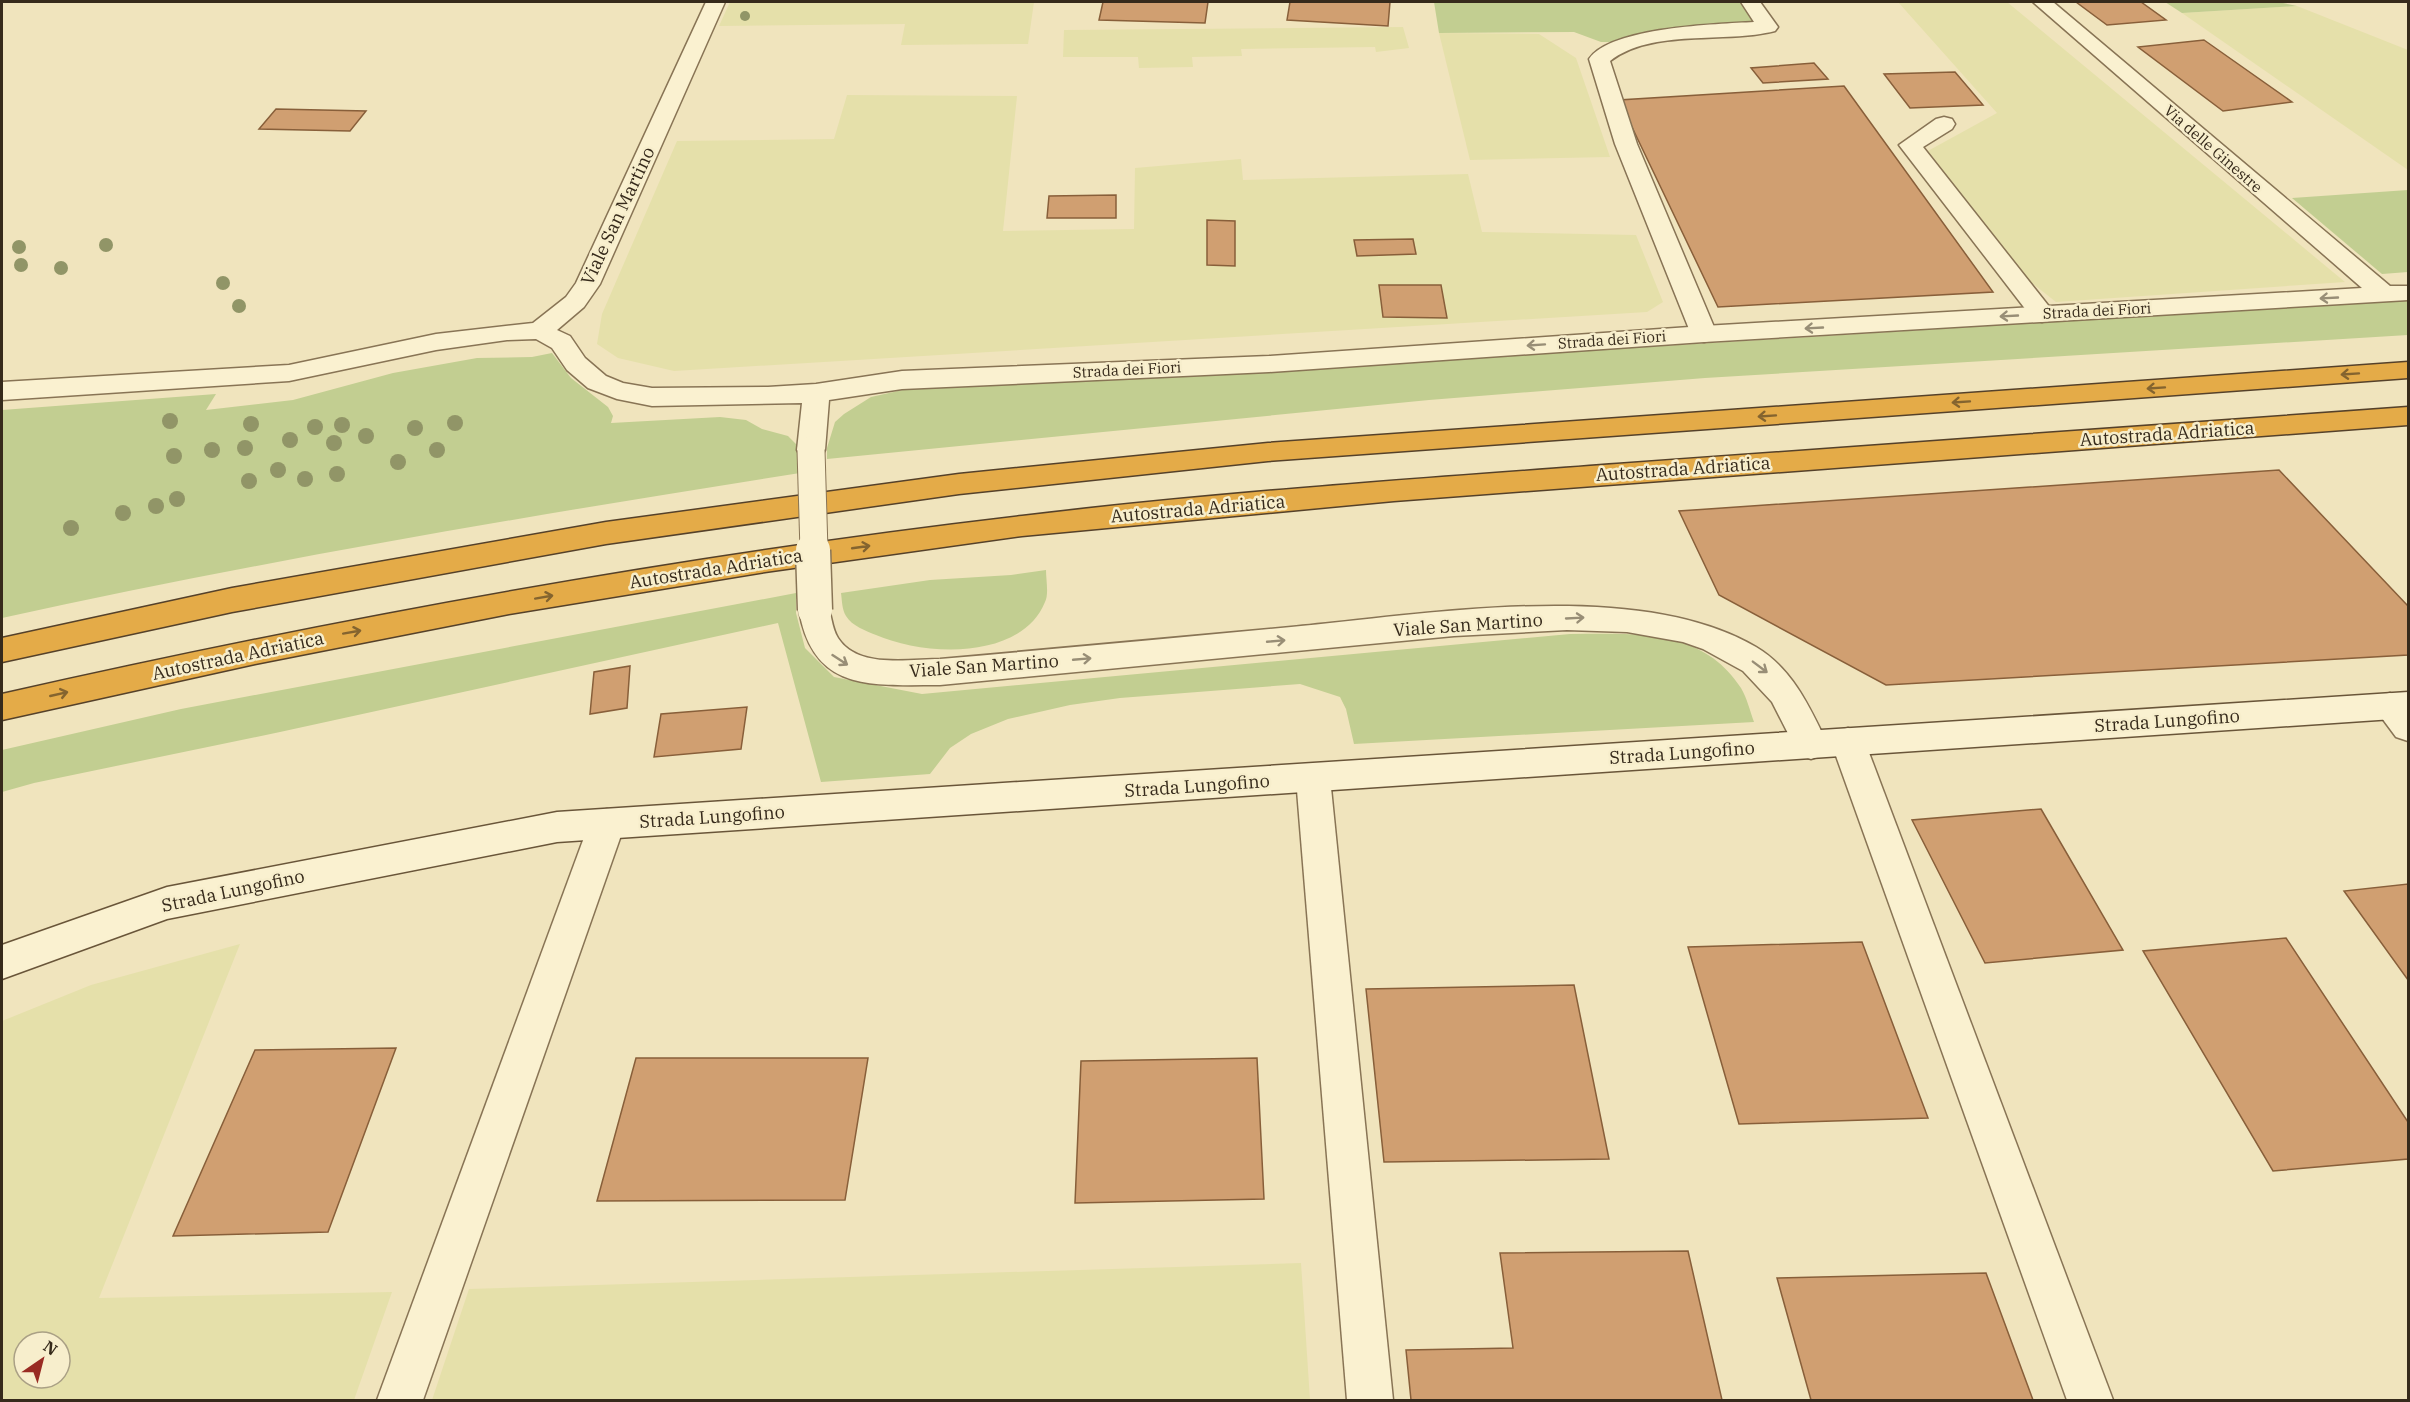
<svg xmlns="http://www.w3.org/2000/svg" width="2410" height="1402" viewBox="0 0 2410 1402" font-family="'IBM Plex Serif',serif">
<rect width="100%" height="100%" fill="#f0e4bd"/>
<g fill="#e5e0aa" fill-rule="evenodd">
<path d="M730 2H1034L1028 44 901 45 905 24 719 26Z"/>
<path d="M1898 2H2007L2345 282 2056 302 2027 279 1926 152 1997 113Z"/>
<path d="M2297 6 2408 50V170L2182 13Z"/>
<path d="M1403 27 1409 48 1376 52 1375 47 1241 49 1242 56 1192 57 1193 67 1139 68 1138 57H1063L1064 30Z"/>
<path d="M1439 33 1539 34 1576 58 1610 157 1470 160Z"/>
<path d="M847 95 1017 96 1003 231 1134 229 1135 168 1241 159 1243 180 1468 174 1482 232 1636 235 1663 302 1647 312 674 371 618 358 597 344 602 314 677 141 834 139ZM1207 221H1234L1235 266 1207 265Z"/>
<path d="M240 944 99 1298 392 1292 354 1400H2V1021L91 985ZM24 1342H60V1378H24Z"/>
<path d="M1301 1263 1310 1400H432L469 1289Z"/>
</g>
<g fill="#c2ce91">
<path d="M1434 2H1744L1761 23 1633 42H1601L1574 32 1439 33Z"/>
<path d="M2165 2H2278L2297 6 2182 13Z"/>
<path d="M2408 190V272L2382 274 2292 198Z"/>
<path d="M2408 300V335L1705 378 1429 400 827 459V448L835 422 844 414 871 397 916 387 1178 376Z"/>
<path d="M552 353 571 378 608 407 613 416 611 423 720 417 746 420 762 429 788 436 798 446 800 473C533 515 266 560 2 618V410L216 394 206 410 293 400 393 373 477 358 532 357Z"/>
<path d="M1046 570C1046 580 1049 594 1045 602 1021 661 924 656 876 635 866 631 852 626 846 616 842 610 842 600 841 593L930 580 1011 575Z"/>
<path d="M796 593V613L805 648 834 677 922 694 1570 634C1632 634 1702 627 1741 688 1747 698 1750 711 1754 722L1354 744 1346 709 1340 697 1300 684 1120 698 1070 705 1008 719 971 734 950 748 930 774 821 782 778 623 280 732 34 783 2 792V750L181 709Z"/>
</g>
<g fill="#d09f71" stroke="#885f3a" stroke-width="1.5">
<path d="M1103 2H1208L1205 23 1099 20Z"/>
<path d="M1290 2H1390L1388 26 1287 20Z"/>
<path d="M2076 2H2141L2166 20 2107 25Z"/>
<path d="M2204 40 2292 102 2223 111 2138 47Z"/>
<path d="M1814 63 1828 79 1763 83 1751 68Z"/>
<path d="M1955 72 1983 105 1910 108 1884 74Z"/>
<path d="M1844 86 1993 292 1718 307 1619 100Z"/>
<path d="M276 109 366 111 350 131 259 129Z"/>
<path d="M1116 195V218H1047L1049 196Z"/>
<path d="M1207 220 1235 221V266L1207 265Z"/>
<path d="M1413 239 1416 254 1357 256 1354 240Z"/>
<path d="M1379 285H1441L1447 318 1383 317Z"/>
<path d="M2279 470 2408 606V655L1886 685 1719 595 1679 511Z"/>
<path d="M630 666 627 708 590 714 594 672Z"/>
<path d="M747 707 741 749 654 757 661 714Z"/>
<path d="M2041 809 2123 950 1985 963 1912 820Z"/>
<path d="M2408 884V980L2344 891Z"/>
<path d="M2286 938 2408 1122V1159L2273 1171 2143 951Z"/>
<path d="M1862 942 1928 1118 1739 1124 1688 947Z"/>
<path d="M1574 985 1609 1159 1384 1162 1366 989Z"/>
<path d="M396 1048 328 1232 173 1236 255 1050Z"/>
<path d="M636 1058H868L845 1200 597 1201Z"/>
<path d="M1257 1058 1264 1199 1075 1203 1081 1061Z"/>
<path d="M1688 1251 1722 1400H1411L1406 1350 1513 1348 1500 1253Z"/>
<path d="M1986 1273 2033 1400H1811L1777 1278Z"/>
</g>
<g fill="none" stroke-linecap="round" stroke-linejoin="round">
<defs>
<g id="lane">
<path d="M1741 2H1760L1778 27 1775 31C1725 44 1653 28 1610 61L1637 144 1717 334 1713 340 1704 342 1695 340 1691 334 1615 144 1589 59C1611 27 1717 24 1754 22Z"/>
<path d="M1944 117 1952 119 1955 124 1952 129 1923 147 2051 309 2055 314 2051 319 2042 322 2033 319 1899 145 1936 119Z"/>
</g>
<g id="street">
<path d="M706 2H725L600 284 584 307 557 330 570 336 585 358 606 376 623 383 652 388 768 387 816 384 902 371 1269 356 1704 326 2362 288 2033 2H2053L2390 286H2408V300L1704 342 1269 372 902 389 829 400 825 450 821 457 811 459 801 457 797 450 802 403 652 406 617 399 588 388 567 370 552 348 536 339 507 340 436 350 289 381 2 400V382L289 365 436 334 533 323 566 297 576 283Z"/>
<path d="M815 598 826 602C832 613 831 627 838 638 858 669 908 659 940 659 1057 649 1174 638 1291 627 1424 615 1638 577 1756 647 1793 669 1810 708 1828 745L1823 755 1811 759 1799 755 1772 702 1743 671 1703 649 1683 642 1627 632 1567 630 1454 636 940 685C872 685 813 693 799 610L804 602Z"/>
<path d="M2390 693C2410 701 2408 719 2408 741L2396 737 2373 706 2378 697Z"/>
<path d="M1848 728 1860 732 1865 742 2113 1400H2067L1831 742 1836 732Z"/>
<path d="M1313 764 1325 768 1330 778 1393 1400H1347L1296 778 1301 768Z"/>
<path d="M607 809 620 813 625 824 423 1400H377L589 824 594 813Z"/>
</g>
<path id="secondary" d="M2408 692V718L557 842 167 919 2 979V945L167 887 557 812Z"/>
<g id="highway">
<path d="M2408 362V378L1268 461 959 494 606 544 232 612 2 662V638L232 588 606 522 959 474 1268 443Z"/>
<path d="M2408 407V425L1394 501 1022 536 765 572 509 614 255 664 2 720V694C338 618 679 556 1022 516 1220 492 1419 479 1617 464 1881 445 2144 426 2408 407Z"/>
</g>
</defs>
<use href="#lane" stroke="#887455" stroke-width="3"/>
<use href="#street" stroke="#887455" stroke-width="3"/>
<use href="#secondary" stroke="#695539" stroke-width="3"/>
<use href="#highway" stroke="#55412a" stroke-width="3"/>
<use href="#lane" fill="#faf1d0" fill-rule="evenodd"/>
<use href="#street" fill="#faf1d0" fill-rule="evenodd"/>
<use href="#secondary" fill="#faf1d0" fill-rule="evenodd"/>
<use href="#highway" fill="#e4ab48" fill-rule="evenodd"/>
<defs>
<path id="street-bridge-far1" d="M811 450 814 551"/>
<path id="street-bridge" d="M813 550 815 610"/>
</defs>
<use href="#street-bridge-far1" stroke="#887455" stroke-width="29" stroke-linecap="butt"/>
<use href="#street-bridge" stroke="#887455" stroke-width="37" stroke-linecap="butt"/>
<use href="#street-bridge-far1" stroke="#faf1d0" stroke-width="27"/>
<use href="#street-bridge" stroke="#faf1d0" stroke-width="34"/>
</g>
<g fill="#919567">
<circle cx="745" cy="16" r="5"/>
<circle cx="106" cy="245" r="7"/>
<circle cx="19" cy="247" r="7"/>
<circle cx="21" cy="265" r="7"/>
<circle cx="61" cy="268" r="7"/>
<circle cx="223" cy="283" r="7"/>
<circle cx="239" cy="306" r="7"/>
<circle cx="170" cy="421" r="8"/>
<circle cx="455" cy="423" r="8"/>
<circle cx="251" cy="424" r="8"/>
<circle cx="342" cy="425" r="8"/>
<circle cx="315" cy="427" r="8"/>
<circle cx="415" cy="428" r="8"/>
<circle cx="366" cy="436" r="8"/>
<circle cx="290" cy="440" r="8"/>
<circle cx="334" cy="443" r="8"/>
<circle cx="245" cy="448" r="8"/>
<circle cx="212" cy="450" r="8"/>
<circle cx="437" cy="450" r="8"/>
<circle cx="174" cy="456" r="8"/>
<circle cx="398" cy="462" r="8"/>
<circle cx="278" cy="470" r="8"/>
<circle cx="337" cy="474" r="8"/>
<circle cx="305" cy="479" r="8"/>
<circle cx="249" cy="481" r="8"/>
<circle cx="177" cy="499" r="8"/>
<circle cx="156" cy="506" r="8"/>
<circle cx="123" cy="513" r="8"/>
<circle cx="71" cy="528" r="8"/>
</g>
<defs><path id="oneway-shaft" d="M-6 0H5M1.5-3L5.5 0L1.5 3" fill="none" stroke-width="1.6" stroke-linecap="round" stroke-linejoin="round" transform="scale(1.5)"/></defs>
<g stroke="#988e76">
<use href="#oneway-shaft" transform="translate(2329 298) rotate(177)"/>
<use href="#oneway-shaft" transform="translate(2009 316) rotate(177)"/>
<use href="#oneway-shaft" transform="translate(1814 328) rotate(177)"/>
<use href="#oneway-shaft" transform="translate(1536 345) rotate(176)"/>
<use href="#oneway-shaft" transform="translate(1575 618) rotate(-3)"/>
<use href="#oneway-shaft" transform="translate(1276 641) rotate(-5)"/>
<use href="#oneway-shaft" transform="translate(1082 659) rotate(-5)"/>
<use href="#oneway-shaft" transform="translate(840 660) rotate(33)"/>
<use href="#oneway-shaft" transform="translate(1760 667) rotate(37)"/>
</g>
<g stroke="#84642f">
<use href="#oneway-shaft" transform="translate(2350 374) rotate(176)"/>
<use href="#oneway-shaft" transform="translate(2156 388) rotate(176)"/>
<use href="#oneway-shaft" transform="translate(1961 402) rotate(176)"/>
<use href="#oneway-shaft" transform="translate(1767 416) rotate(176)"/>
<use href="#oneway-shaft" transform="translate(861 547) rotate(-8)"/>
<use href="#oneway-shaft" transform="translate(544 597) rotate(-10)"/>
<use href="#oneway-shaft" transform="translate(352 632) rotate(-10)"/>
<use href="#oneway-shaft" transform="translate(59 694) rotate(-13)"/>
</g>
<g text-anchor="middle" stroke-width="5" stroke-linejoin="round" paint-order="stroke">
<g font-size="15" fill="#362a1b" stroke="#f7eecc">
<text transform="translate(2213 149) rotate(41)" y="5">Via delle Ginestre</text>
<text transform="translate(2097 311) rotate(-3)" y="5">Strada dei Fiori</text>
<text transform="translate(1612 340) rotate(-4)" y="5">Strada dei Fiori</text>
<text transform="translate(1127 370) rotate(-3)" y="5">Strada dei Fiori</text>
</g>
<g font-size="18" fill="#362a1b" stroke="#f7eecc">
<text transform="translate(618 216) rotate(-65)" y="6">Viale San Martino</text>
<text transform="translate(2167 434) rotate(-4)" y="6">Autostrada Adriatica</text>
<text transform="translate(1683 469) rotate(-4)" y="6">Autostrada Adriatica</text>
<text transform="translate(1198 509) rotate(-5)" y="6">Autostrada Adriatica</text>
<text transform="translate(716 569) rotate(-9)" y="6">Autostrada Adriatica</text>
<text transform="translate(1468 625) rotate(-4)" y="6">Viale San Martino</text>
<text transform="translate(238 656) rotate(-12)" y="6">Autostrada Adriatica</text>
<text transform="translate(984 666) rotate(-4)" y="6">Viale San Martino</text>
<text transform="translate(2167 721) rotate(-4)" y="6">Strada Lungofino</text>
<text transform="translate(1682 753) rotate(-4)" y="6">Strada Lungofino</text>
<text transform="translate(1197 786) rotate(-4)" y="6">Strada Lungofino</text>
<text transform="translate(712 817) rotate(-4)" y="6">Strada Lungofino</text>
<text transform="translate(233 891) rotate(-12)" y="6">Strada Lungofino</text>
</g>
</g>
<rect width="2410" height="1402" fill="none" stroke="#362a1b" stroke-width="6"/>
<g transform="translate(42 1360) rotate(35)"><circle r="28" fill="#f7eecc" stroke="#aaa085" stroke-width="1.5"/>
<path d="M0-4.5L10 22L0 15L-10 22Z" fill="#992b23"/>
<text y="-9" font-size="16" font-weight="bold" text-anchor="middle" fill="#362a1b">N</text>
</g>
</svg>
